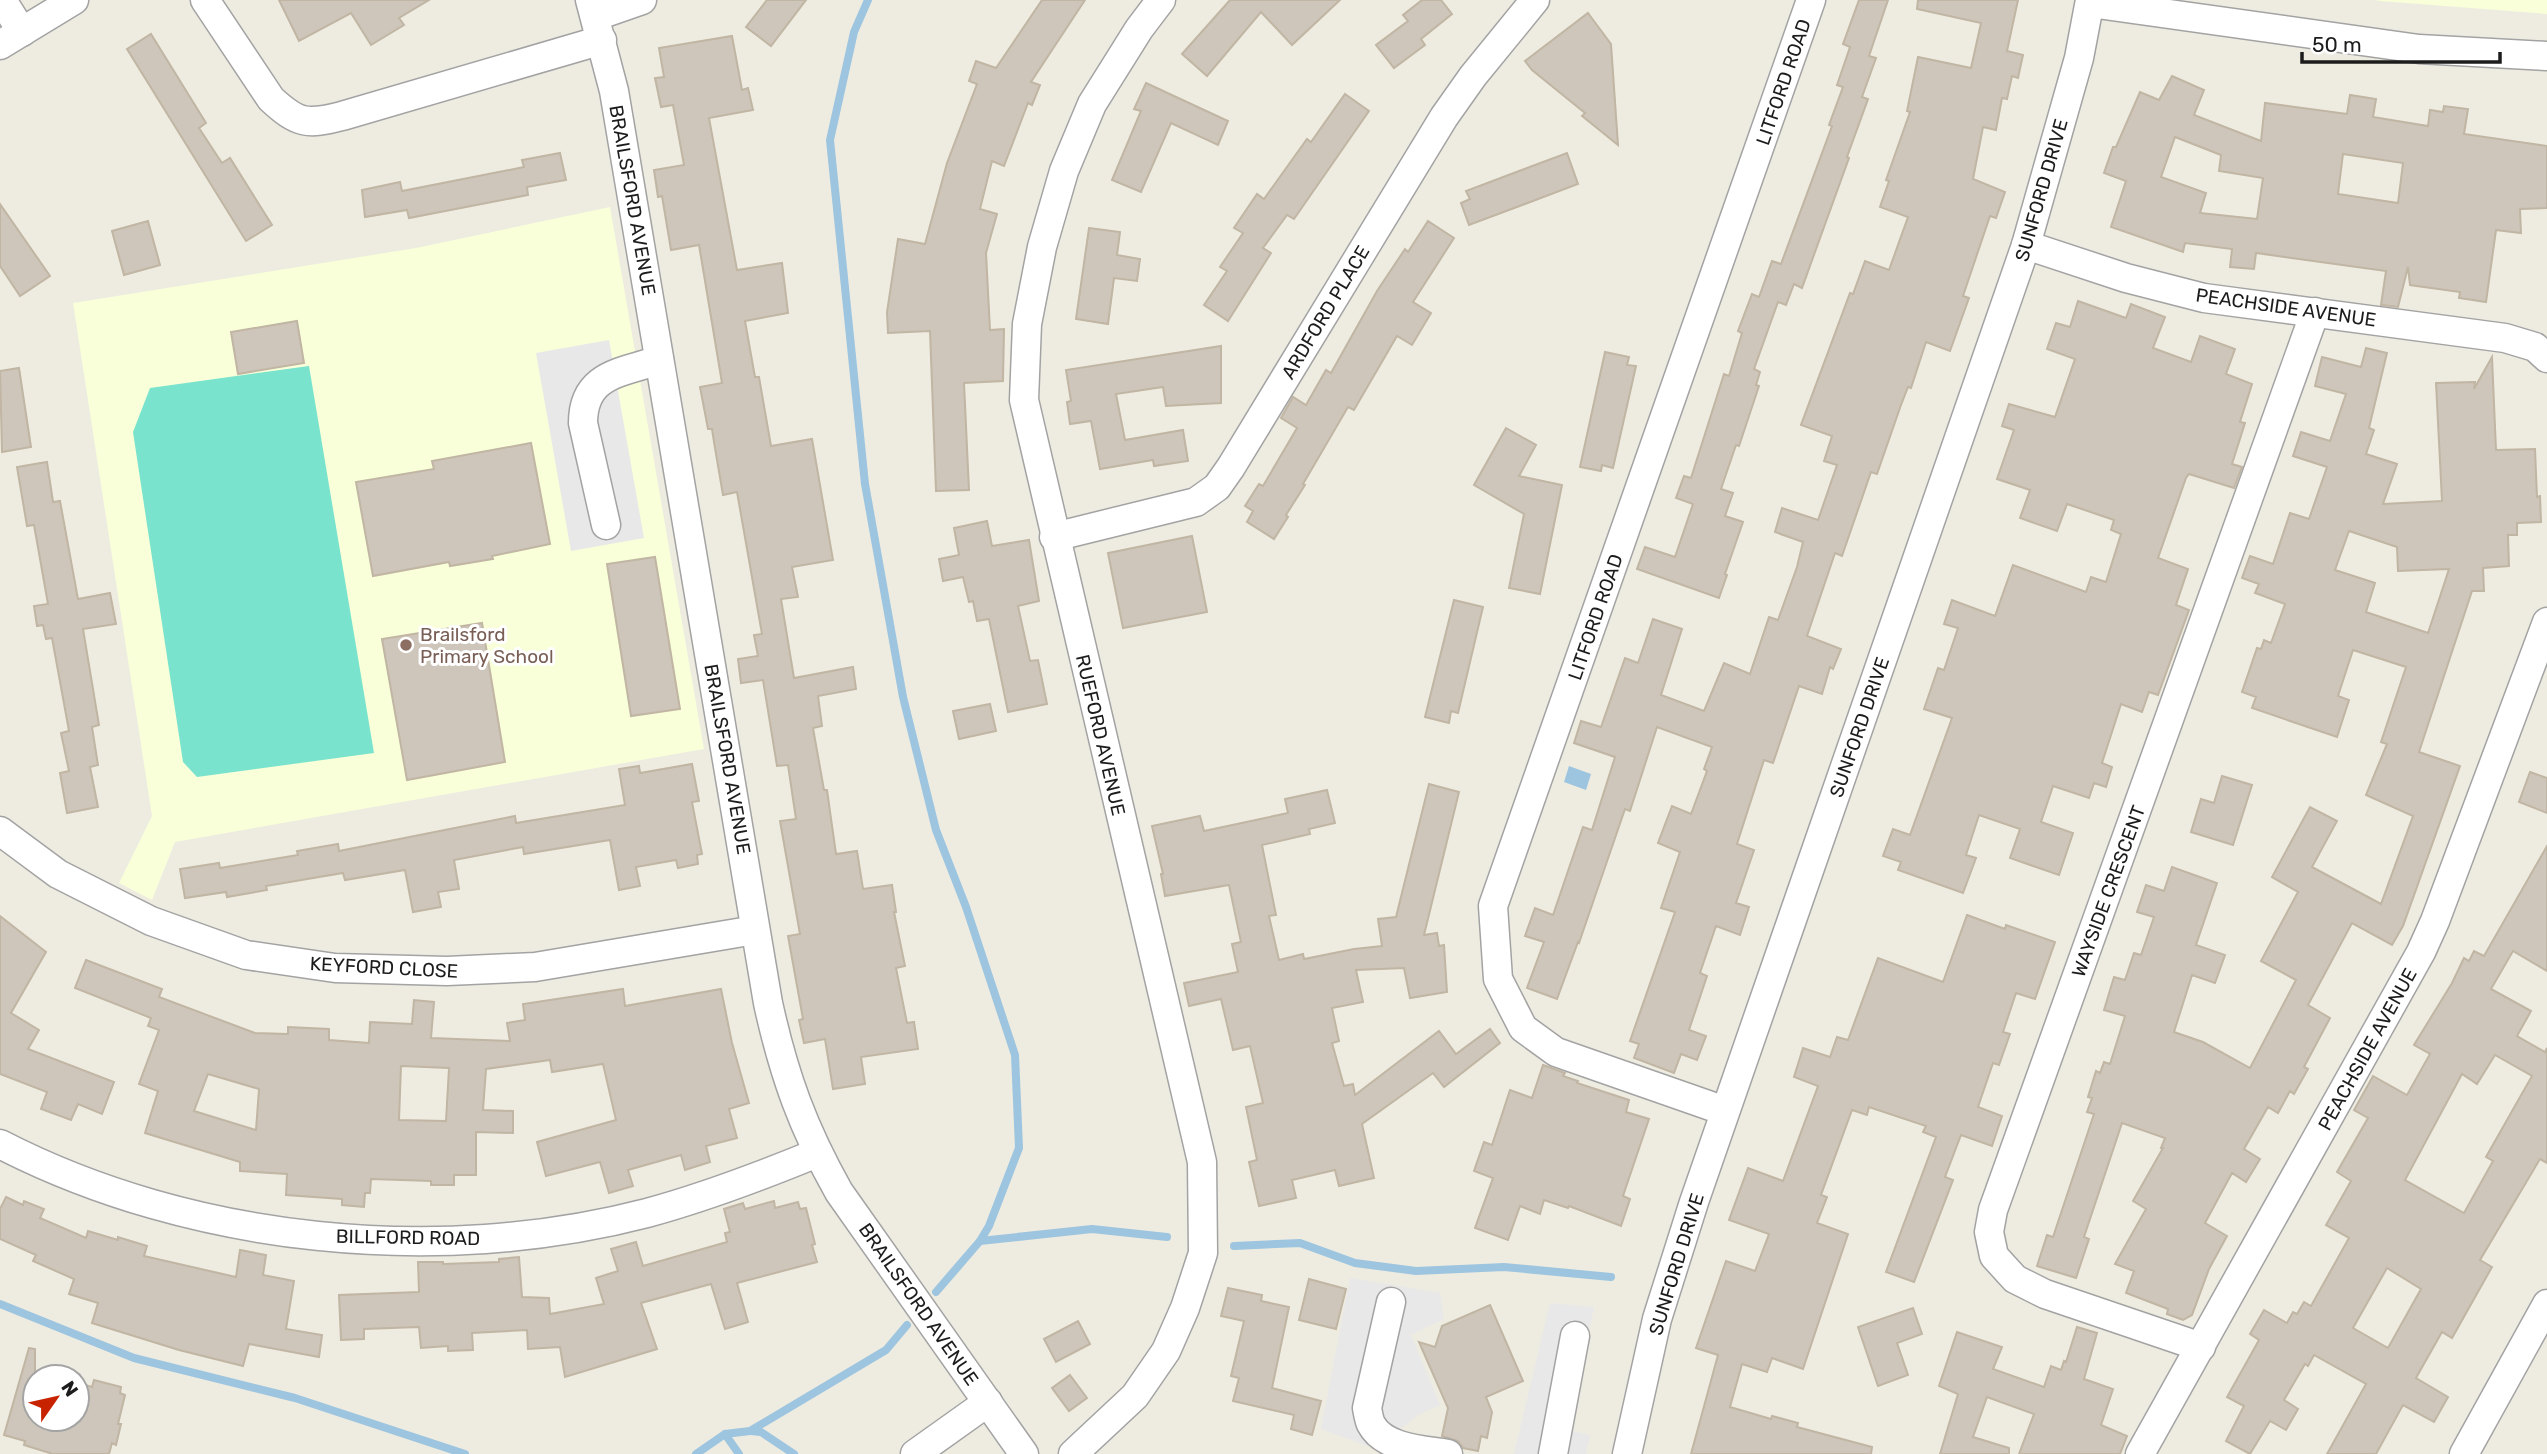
<svg xmlns="http://www.w3.org/2000/svg" width="2547" height="1454" viewBox="0 0 2547 1454" font-family="Rubik,sans-serif">
<rect width="100%" height="100%" fill="#eeece1"/>
<g fill="#f8ffd9">
<path d="M2375 0H2547V14L2380 1Z"/>
<path d="M610 207 704 749 175 842 152 900 119 883 152 816 73 303 416 248Z"/>
</g>
<path fill="#7ae3cd" d="M309 366 374 753 197 777 183 762 133 432 150 388Z"/>
<g fill="#e8e8e8">
<path d="M609 340 644 538 571 551 536 353Z"/>
<path d="M1350 1278 1440 1293 1444 1319 1411 1335 1440 1405 1418 1415 1376 1449 1321 1429Z"/>
<path d="M1550 1303 1594 1307 1570 1430 1590 1435 1586 1454H1514Z"/>
</g>
<path fill="#9ec5df" d="M1569 766 1591 774 1586 790 1564 782Z"/>
<g fill="none" stroke-linecap="round" stroke-linejoin="round">
<g stroke="#9ec5df" stroke-width="8">
<path d="M868 0 854 32 830 140 865 484 903 697 936 830 966 907 1015 1055 1019 1148 989 1226 980 1241"/>
<path d="M1234 1246 1300 1243 1355 1263 1416 1271 1504 1267 1611 1277"/>
<path d="M936 1292 980 1241 1092 1229 1167 1237"/>
<path d="M0 1304 134 1358 295 1398 465 1454"/>
<path d="M751 1431 761 1432 794 1454"/>
<path d="M725 1434 739 1454"/>
<path d="M696 1454 725 1434 750 1431 886 1350 907 1325"/>
</g>
</g>
<g fill="#cec6ba" stroke="#c1b5a3" stroke-width="2" fill-rule="evenodd">
<path d="M279 0H429L399 18 404 25 371 45 351 13 299 41Z"/>
<path d="M767 0H806L771 46 746 27Z"/>
<path d="M1042 0H1085L1031 82 1040 85 1032 105 1028 103 1004 166 992 161 980 209 997 214 986 253 990 330 1004 329 1003 381 964 383 969 490 936 491 930 331 888 333 887 312 898 239 925 244 947 163 977 84 969 81 976 61 996 68Z"/>
<path d="M1230 0H1340L1292 45 1261 12 1207 76 1182 54Z"/>
<path d="M1422 0H1441L1452 14 1421 39 1425 45 1394 68 1376 45 1408 21 1403 15Z"/>
<path d="M1859 0H1888L1869 56 1876 58 1862 97 1868 99 1847 157 1849 158 1802 288 1794 284 1786 305 1778 302 1754 369 1760 372 1756 385 1759 386 1739 446 1736 445 1721 489 1733 493 1725 516 1743 522 1725 574 1727 575 1719 598 1637 569 1645 547 1675 557 1693 504 1676 498 1684 476 1691 478 1724 374 1729 376 1742 333 1738 331 1752 294 1759 297 1772 261 1781 264 1832 126 1829 125 1843 87 1837 85 1850 47 1843 44Z"/>
<path d="M1918 0H2018L2007 51 2023 55 2018 78 2012 76 2007 99 2002 98 1996 130 1983 127 1973 179 2005 192 1996 218 1990 216 1963 296 1969 298 1950 351 1926 342 1911 388 1908 387 1901 405 1877 474 1871 472 1842 556 1835 553 1807 636 1841 649 1833 669 1830 667 1822 694 1799 686 1773 763 1764 760 1737 844 1754 850 1736 903 1749 907 1740 935 1716 926 1700 973 1707 976 1689 1030 1706 1036 1697 1060 1681 1054 1674 1073 1634 1058 1639 1044 1630 1041 1675 912 1661 908 1680 852 1658 843 1672 806 1691 814 1707 771 1704 769 1712 747 1657 727 1630 811 1625 809 1579 943 1578 942 1557 999 1527 988 1544 942 1525 936 1535 908 1553 915 1583 827 1592 830 1615 757 1574 743 1581 721 1601 727 1625 658 1638 663 1653 619 1682 629 1661 695 1704 711 1724 663 1750 674 1769 617 1778 620 1797 567 1803 542 1775 532 1782 508 1818 520 1837 465 1824 461 1832 436 1801 425 1850 293 1853 294 1865 261 1889 270 1908 217 1880 207 1889 181 1886 180 1910 112 1907 111 1918 57 1971 68 1981 23 1917 9Z"/>
<path d="M1588 13 1611 44 1618 145 1582 116 1585 113 1532 70 1525 61Z"/>
<path d="M151 34 206 123 199 128 222 163 230 158 272 225 246 241 127 49Z"/>
<path d="M732 36 742 90 748 88 753 110 709 118 737 270 782 263 788 313 745 321 755 377H759L771 446 812 439 833 560 792 567 798 597 781 599 794 678 853 667 856 689 818 696 822 726 813 728 824 790H827L836 854 857 851 863 889 892 885 896 912H894L905 966 896 968 907 1023 914 1022 918 1049 861 1057 865 1084 833 1089 825 1039 804 1043 799 1020 803 1019 788 936 800 934 780 821 796 819 788 765 777 766 763 680 741 683 738 659 758 656 754 635 762 634 737 492 723 495 714 442 712 429H708L700 387 722 383 699 245 671 250 662 196 658 197 654 170 684 165 673 105 661 107 655 78 664 77 659 48Z"/>
<path d="M2172 76 2204 90 2194 115 2261 141 2265 103 2347 114 2350 95 2376 99 2373 117 2428 126 2430 110 2443 112 2444 106 2468 109 2464 134 2547 146V208L2520 209 2521 233 2496 230 2486 302 2459 298 2460 292 2410 285 2408 267 2398 307 2381 305 2386 271 2256 253 2254 269 2230 267 2232 249 2185 243 2183 252 2111 227 2126 181 2104 173 2113 147H2116L2140 92 2159 100ZM2175 137 2221 155 2219 171 2263 178 2257 219 2200 213 2206 193 2161 177ZM2343 154 2403 163 2398 203 2338 194Z"/>
<path d="M1146 83 1228 121 1218 145 1171 123 1141 192 1112 180 1141 111 1134 109Z"/>
<path d="M1345 94 1369 111 1294 219 1287 215 1263 248 1271 253 1228 321 1204 305 1227 271 1220 267 1243 233 1234 228 1257 194 1264 199 1307 139 1311 142Z"/>
<path d="M560 153 566 180 527 187 528 195 409 218 407 210 365 217 362 190 400 182 402 191 524 167 522 160Z"/>
<path d="M1567 153 1578 184 1469 225 1461 203 1470 199 1466 191Z"/>
<path d="M0 204 50 276 20 296 0 266Z"/>
<path d="M148 221 160 265 124 275 112 231Z"/>
<path d="M1428 221 1454 238 1413 302 1431 313 1412 345 1397 336 1354 410 1348 407 1303 484 1305 485 1286 515 1288 517 1274 539 1247 522 1253 511 1245 506 1259 484 1263 486 1297 428 1281 418 1293 397 1306 405 1326 370 1331 373 1377 291 1405 249 1408 252Z"/>
<path d="M1089 228 1120 232 1117 255 1140 259 1137 281 1114 278 1108 324 1076 319Z"/>
<path d="M2078 301 2126 318 2131 304 2165 317 2153 348 2191 362 2200 336 2235 349 2226 374 2252 384 2240 422 2245 423 2232 464 2242 467 2234 488 2189 474 2186 478 2158 558 2188 569 2176 605 2189 610 2158 695 2149 692 2142 712 2121 704 2102 763 2112 767 2106 787 2094 783 2089 798 2053 786 2041 822 2073 833 2059 875 2010 858 2020 829 1979 815 1966 855 1976 858 1963 893 1898 870 1901 862 1883 856 1893 829 1910 835 1952 718 1924 709 1938 668 1944 670 1958 628 1944 624 1952 600 1995 616 2013 565 2086 592 2091 577 2106 582 2121 534 2111 530 2114 520 2067 504 2057 531 2020 518 2030 490 1997 479 2014 430 2002 426 2009 404 2055 417 2075 359 2047 349 2056 323 2070 327Z"/>
<path d="M297 321 304 363 238 374 231 332Z"/>
<path d="M1221 346V403L1166 406 1163 387 1116 394 1125 440 1183 430 1188 461 1154 466 1153 460 1100 469 1091 421 1070 424 1067 402 1071 401 1066 370Z"/>
<path d="M2366 348 2387 353 2369 428 2374 430 2366 454 2397 464 2383 504 2442 501 2436 383 2475 382 2474 389 2492 357 2496 450 2535 449 2537 497 2540 496 2541 522 2517 523V535H2508L2509 566 2483 568 2484 591H2472L2419 752 2460 766 2403 926 2392 945 2352 923 2308 1005 2330 1018 2304 1067 2308 1069 2294 1094 2290 1091 2278 1113 2268 1107 2244 1149 2260 1159 2246 1182 2232 1173 2205 1223 2227 1236 2209 1269 2192 1315 2183 1320 2167 1314 2168 1309 2126 1293 2134 1271 2115 1264 2146 1209 2133 1201 2163 1148H2161L2165 1138 2122 1123 2084 1237 2089 1239 2076 1278 2037 1266 2047 1235 2053 1237 2094 1114 2087 1112 2092 1098 2088 1097 2096 1071 2100 1073 2104 1062 2110 1064 2125 1016 2104 1010 2114 977 2125 980 2134 953 2141 955 2154 917 2137 912 2146 885 2164 891 2172 867 2217 883 2196 945 2225 955 2215 983 2192 975 2174 1032 2203 1042 2250 1068 2296 980 2261 961 2298 892 2272 877 2310 807 2337 821 2312 867 2381 904 2413 816 2366 795 2387 744 2381 742 2406 667 2353 650 2338 696 2349 700 2337 737 2252 708 2256 697 2242 692 2257 648 2261 649 2264 640 2271 643 2285 604 2255 593 2259 584 2242 578 2250 556 2273 564 2290 513 2309 519 2327 467 2293 456 2301 432 2330 441 2346 394 2315 386 2322 357 2361 367ZM2349 531 2397 547 2398 571 2449 569 2428 633 2366 612 2375 583 2335 570Z"/>
<path d="M1605 352 1629 357 1627 365 1636 366 1613 468 1602 465 1601 471 1580 467Z"/>
<path d="M19 368 31 447 2 452 0 371Z"/>
<path d="M1506 428 1536 445 1519 476 1562 485 1540 594 1509 588 1524 514 1474 485Z"/>
<path d="M531 443 550 544 492 556 493 559 450 566 449 562 373 576 356 482 434 469 432 461Z"/>
<path d="M47 462 53 502 60 501 78 599 110 593 116 624 83 629 99 725 92 727 98 765 90 767 98 807 67 813 60 773 69 771 61 733 69 731 52 638 46 639 43 625 37 626 34 606 48 604 34 525 27 526 17 467Z"/>
<path d="M987 521 992 546 1029 540 1039 601 1018 606 1030 661 1038 660 1047 704 1008 712 989 619 977 621 973 601 969 602 963 577 943 581 939 559 959 555 954 528Z"/>
<path d="M1192 536 1207 612 1123 628 1108 553Z"/>
<path d="M655 557 680 709 631 716 607 564Z"/>
<path d="M1454 600 1483 607 1458 713 1451 711 1449 723 1425 717Z"/>
<path d="M482 623 505 762 407 780 382 639Z"/>
<path d="M990 704 996 731 959 739 953 711Z"/>
<path d="M692 764 699 801 692 802 702 854 697 855 698 864 678 868 676 860 636 867 640 886 619 890 610 840 524 854 523 847 454 860 459 889 438 892 441 907 413 912 405 870 345 880 343 873 266 886 267 890 227 897 226 892 185 898 180 869 219 863 220 868 298 855 297 851 338 844 339 851 515 816 516 823 625 805 619 769 639 766 640 773Z"/>
<path d="M2530 772 2547 778V813L2519 802Z"/>
<path d="M2222 776 2252 785 2233 845 2191 832 2201 799 2214 803Z"/>
<path d="M1429 784 1459 792 1424 935 1437 933 1439 946 1444 945 1447 992 1410 998 1404 968 1356 970 1363 1002 1332 1008 1339 1041 1332 1043 1344 1086 1353 1084 1355 1095 1439 1031 1456 1054 1490 1029 1500 1043 1444 1087 1433 1073 1362 1124 1374 1178 1339 1186 1335 1170 1292 1180 1296 1198 1259 1206 1249 1162 1257 1160 1246 1107 1263 1103 1250 1046 1233 1050 1221 999 1189 1006 1184 983 1238 972 1232 944 1241 942 1229 885 1165 896 1161 874H1163L1152 826 1200 816 1204 831 1288 813 1285 799 1327 790 1335 823 1309 829 1310 834 1262 845 1276 915 1269 916 1279 960 1303 954 1304 959 1354 949 1382 946 1378 919 1396 917Z"/>
<path d="M2547 846V971L2513 951 2491 989 2531 1011 2517 1036 2545 1052 2547 1048V1163L2540 1159 2480 1260 2492 1267 2452 1338 2442 1332 2416 1378 2448 1397 2434 1422 2403 1405 2376 1454H2327L2366 1384 2314 1355 2308 1366 2305 1364 2284 1400 2298 1409 2286 1430 2270 1421 2250 1454 2226 1441 2244 1406 2227 1397 2259 1340 2250 1334 2264 1310 2287 1323 2293 1312 2297 1314 2304 1302 2311 1306 2349 1238 2326 1225 2351 1181 2337 1172 2368 1118 2354 1110 2373 1076 2407 1095 2430 1054 2414 1045 2452 983 2464 958 2469 961 2474 951 2484 956ZM2495 1055 2532 1076 2486 1157 2493 1161 2464 1213 2405 1180 2462 1074 2477 1084ZM2387 1268 2421 1289 2388 1348 2353 1328Z"/>
<path d="M1967 915 2005 929 2006 925 2055 942 2035 999 2016 993 2003 1032 2010 1034 1999 1065 1993 1063 1978 1107 2002 1116 1992 1146 1961 1135 1945 1177 1953 1180 1914 1282 1886 1272 1936 1137 1923 1132 1926 1126 1869 1107 1867 1115 1852 1110 1821 1195 1827 1197 1817 1223 1848 1234 1803 1369 1772 1358 1767 1372 1742 1364 1730 1407 1771 1419 1772 1416 1798 1423 1797 1427 1872 1447 1871 1454H1691L1718 1355 1696 1348 1726 1261 1755 1271 1769 1234 1729 1220 1748 1168 1783 1181 1818 1086 1794 1077 1803 1048 1830 1057 1837 1037 1848 1040 1878 958 1943 982Z"/>
<path d="M0 916 46 952 11 1013 39 1030 28 1049 114 1082 102 1114 78 1104 71 1120 41 1109 47 1092 0 1074Z"/>
<path d="M86 960 162 989 159 997 255 1033 288 1034V1027L329 1029V1040L369 1043 370 1022 412 1024 414 1000 434 1002 431 1038 510 1041 507 1023 525 1020 523 1004 623 989 625 1006 721 989 732 1043 749 1103 729 1109 737 1138 706 1146 710 1162 685 1170 681 1155 628 1170 633 1186 609 1193 600 1162 546 1176 537 1142 616 1120 603 1064 552 1072 550 1060 486 1069 483 1110 513 1111V1133L476 1132V1175H454V1185H431V1181L371 1179 370 1193H365L364 1207 342 1205V1199L286 1195 287 1174 240 1171V1162L145 1133 158 1091 139 1084 159 1030 148 1026 151 1018 75 988ZM401 1066 449 1068 446 1121 399 1120ZM208 1074 259 1089 256 1130 194 1111Z"/>
<path d="M1543 1065 1565 1073 1563 1076 1578 1081 1577 1083 1629 1100 1626 1112 1649 1119 1623 1196 1630 1199 1621 1226 1569 1206 1568 1208 1544 1200 1540 1214 1520 1206 1508 1240 1475 1228 1493 1178 1474 1171 1484 1142 1492 1145 1510 1090 1532 1098Z"/>
<path d="M6 1197 23 1205 24 1201 44 1209 40 1218 86 1238 88 1231 118 1240V1237L147 1246 144 1256 236 1277 240 1250 266 1255 263 1275 294 1281 286 1329 322 1335 319 1357 249 1344 243 1366 179 1350 92 1323 98 1303 69 1294 74 1279 33 1261 36 1255 0 1239V1209Z"/>
<path d="M774 1201 775 1208 798 1202 800 1209 806 1208 815 1244 812 1245 817 1262 737 1283 748 1322 725 1329 711 1284 641 1303 657 1349 565 1377 560 1347 528 1349 527 1330 472 1333 473 1350 448 1351V1346L421 1348 419 1327 364 1329V1339L341 1340 339 1295 419 1292 418 1262H443V1264L499 1262V1259L519 1257 522 1297 549 1298 550 1314 604 1304 596 1278 618 1271 611 1249 636 1242 643 1266 727 1242 725 1233 730 1232 724 1209 743 1203 745 1209Z"/>
<path d="M1309 1279 1346 1289 1336 1329 1299 1320Z"/>
<path d="M1228 1288 1262 1295 1261 1301 1289 1307 1272 1388 1321 1401 1312 1435 1291 1429 1294 1415 1233 1401 1239 1378 1231 1376 1244 1321 1221 1316Z"/>
<path d="M1490 1305 1523 1381 1486 1397 1492 1412 1487 1438 1481 1436 1478 1451 1463 1448 1458 1441 1442 1436 1448 1408 1419 1342 1435 1347 1442 1326Z"/>
<path d="M1913 1308 1922 1334 1897 1343 1908 1375 1878 1386 1858 1327Z"/>
<path d="M1078 1321 1090 1344 1056 1362 1044 1339Z"/>
<path d="M2077 1327 2097 1333 2084 1379 2113 1389 2101 1425 2127 1436 2120 1454H2019L2034 1414 1987 1397 1973 1437 2009 1448V1454H1940L1958 1394 1939 1386 1957 1332 2002 1347 1993 1369 2044 1387 2051 1366 2061 1370 2064 1361 2066 1362Z"/>
<path d="M29 1348 35 1349V1419H77V1402L82 1384 92 1387 94 1380 121 1387 120 1393 125 1395 118 1424H121L116 1445 112 1443 109 1454H53L24 1445 25 1441 4 1435Z"/>
<path d="M1070 1375 1087 1398 1069 1411 1052 1388Z"/>
</g>
<g fill="none" stroke-linecap="round" stroke-linejoin="round">
<defs>
<g id="minor">
<path d="M2 0 22 32"/>
<path d="M205 0 271 99C298 124 307 125 342 116L602 40"/>
<path d="M590 0 614 91 768 1003C784 1076 803 1128 839 1192L1024 1454"/>
<path d="M2090 3 2419 49 2547 56"/>
<path d="M596 16 642 0"/>
<path d="M0 45 74 0"/>
<path d="M2026 245 2126 278 2204 298 2505 338 2535 347 2547 358"/>
<path d="M606 525 583 423C583 374 621 373 659 360"/>
<path d="M1054 537 1196 502 1217 487 1231 467 1444 117 1473 76 1535 0"/>
<path d="M0 831 58 874 151 921 246 955 335 968 447 971 535 967 755 930"/>
<path d="M1725 1111 1556 1052 1523 1028 1498 979 1493 906 1811 0"/>
<path d="M0 1144C192 1243 439 1267 647 1213 706 1197 761 1176 817 1153"/>
<path d="M1391 1302 1367 1408C1368 1413 1369 1420 1371 1424 1384 1449 1424 1450 1448 1454"/>
<path d="M2201 1347 2045 1294 2015 1279 1994 1256 1989 1232 1993 1210 2315 312"/>
<path d="M915 1454 988 1402"/>
<path d="M1073 1454 1135 1396 1166 1351 1185 1308 1203 1253 1202 1162 1024 400 1027 324 1042 247 1064 171 1092 104 1139 29 1161 0"/>
<path d="M1553 1454 1575 1336"/>
<path d="M1627 1454 1657 1319 1694 1202 2026 245 2079 58 2090 0"/>
<path d="M2140 1454 2421 952 2435 921 2547 622"/>
<path d="M2464 1454 2547 1304"/>
</g>
</defs>
<use href="#minor" stroke="#a3a3a3" stroke-width="31"/>
<use href="#minor" stroke="#fff" stroke-width="28"/>
</g>
<circle fill="#8d6e63" stroke="#fff" stroke-width="2.5" cx="406" cy="645" r="7"/>
<g text-anchor="middle" stroke-width="6" stroke-linejoin="round" paint-order="stroke">
<g font-size="19" fill="#1c1c1c" stroke="#fff">
<text transform="translate(1783 82) rotate(-71)" y="7">LITFORD ROAD</text>
<text transform="translate(2041 190) rotate(-74)" y="7">SUNFORD DRIVE</text>
<text transform="translate(633 200) rotate(80)" y="7">BRAILSFORD AVENUE</text>
<text transform="translate(2286 307) rotate(8)" y="7">PEACHSIDE AVENUE</text>
<text transform="translate(1325 312) rotate(-59)" y="7">ARDFORD PLACE</text>
<text transform="translate(1595 617) rotate(-71)" y="7">LITFORD ROAD</text>
<text transform="translate(1859 727) rotate(-71)" y="7">SUNFORD DRIVE</text>
<text transform="translate(1101 735) rotate(77)" y="7">RUEFORD AVENUE</text>
<text transform="translate(728 759) rotate(80)" y="7">BRAILSFORD AVENUE</text>
<text transform="translate(2108 891) rotate(-70)" y="7">WAYSIDE CRESCENT</text>
<text transform="translate(384 967) rotate(3)" y="7">KEYFORD CLOSE</text>
<text transform="translate(2367 1049) rotate(-61)" y="7">PEACHSIDE AVENUE</text>
<text transform="translate(408 1237) rotate(1)" y="7">BILLFORD ROAD</text>
<text transform="translate(1676 1264) rotate(-73)" y="7">SUNFORD DRIVE</text>
<text transform="translate(919 1304) rotate(55)" y="7">BRAILSFORD AVENUE</text>
</g>
<g font-size="19" fill="#785e54" stroke="#fff" text-anchor="start">
<text x="420" y="641">Brailsford<tspan x="420" dy="22">Primary School</tspan></text>
</g>
</g>
<g transform="translate(56 1398) rotate(56)"><circle r="33" fill="#ffffff" stroke="#a4a4a4" stroke-width="2"/>
<path d="M0-5L12 26L0 18L-12 26Z" fill="#c82300"/>
<text y="-10" font-size="19" font-weight="bold" text-anchor="middle" fill="#1c1c1c">N</text>
</g>
<path d="M2302 52v10h198v-10" fill="none" stroke="#1c1c1c" stroke-width="3.5"/>
<text x="2312" y="52" font-size="21" fill="#1c1c1c" stroke="#ffffff" stroke-width="5" paint-order="stroke">50 m</text>
</svg>
